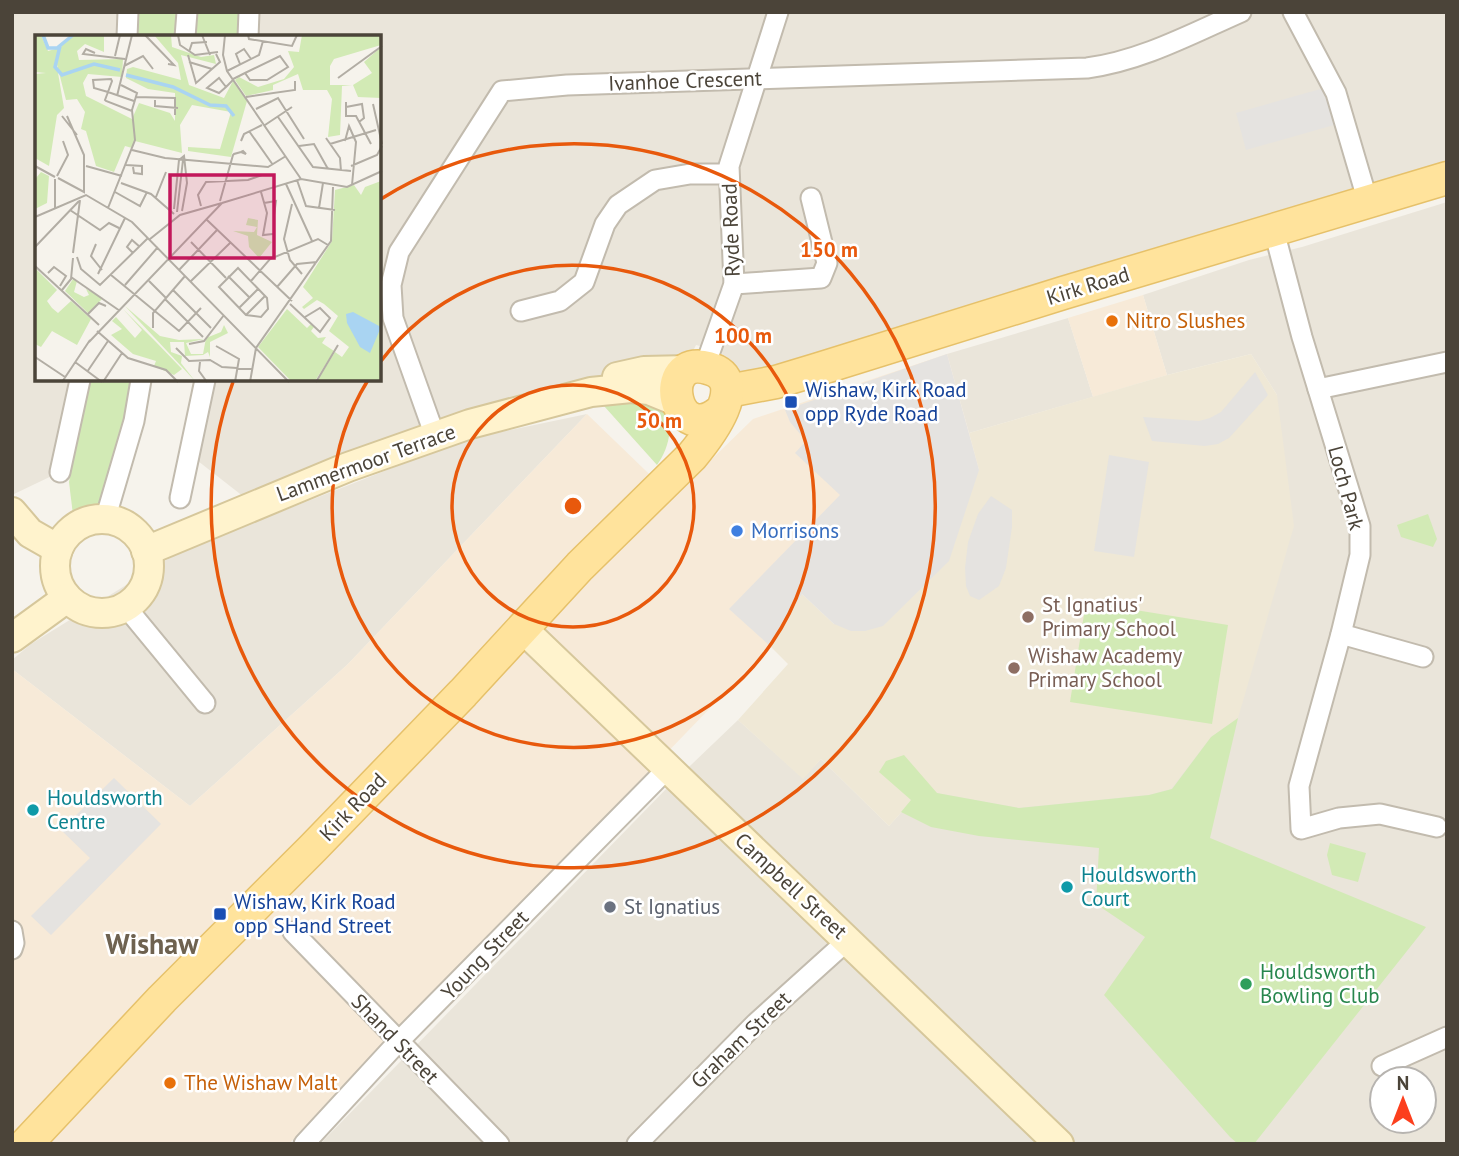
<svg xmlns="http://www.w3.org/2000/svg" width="1459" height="1156" viewBox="0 0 1459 1156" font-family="'PT Sans',sans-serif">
<rect width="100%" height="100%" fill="#f6f3ec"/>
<g fill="#eae5da" fill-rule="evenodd">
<path d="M12 12H128L127 37H37V380H80L60 472 12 495Z"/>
<path d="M249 12H1447V163L745 378 730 371 723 360 722 352 696 345 691 355 608 373 244 497 189 454 204 380H380V37H248Z"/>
<path d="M1447 202V1144H320L668 787 738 720 803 778 821 759 889 826 1277 395 1251 354 1167 375 1143 295 1249 260 1302 247ZM1382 1079H1424V1121H1382Z"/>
<path d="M1068 318 1093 397 969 433 947 354Z"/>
<path d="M587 414 347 665 190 806 12 669V660L31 644 181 551 438 450 481 436Z"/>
</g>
<g fill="#f7ead8">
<path d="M1143 295 1167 375 1093 397 1068 318Z"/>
<path d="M947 354 979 470 802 594 770 646 289 1144H12V669L190 806 347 665 587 414 673 497 753 419Z"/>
</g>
<path fill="#efe8d6" d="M1251 354 1277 395 1294 526 1238 718 1211 737 1171 789 1149 795 1019 808 937 793 916 796 889 826 821 759 803 779 738 720 788 664 770 646 802 594 834 624 979 470 969 433 1167 375Z"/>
<g fill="#d2eab5">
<path d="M135 12H182L179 37H134Z"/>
<path d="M192 12H244L243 37H190Z"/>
<path d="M89 380H136L100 520 73 515 69 482Z"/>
<path d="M636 400C641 401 647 401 652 403 679 413 670 448 657 465L604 406Z"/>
<path d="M1428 514 1437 539 1433 547 1401 537 1397 525Z"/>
<path d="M1086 602 1228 625 1212 724 1070 702Z"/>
<path d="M1238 718 1210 838 1426 927 1254 1144H1238L1230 1137 1104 995 1145 937 1096 904 1099 848 979 836 931 827 901 812 911 800 879 772 886 761 904 755 937 793 1019 808 1149 795 1172 789 1211 737Z"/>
<path d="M1330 843 1366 853 1358 882 1332 875 1327 855Z"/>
</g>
<g fill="#e5e3e0">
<path d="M1324 88 1334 125 1246 150 1236 113Z"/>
<path d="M947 354 979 470 949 561 883 626 865 631H851L834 624 802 594 770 646 729 609 840 495 795 453 806 441 790 422 785 410Z"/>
<path d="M1255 372 1268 395 1229 438 1218 444 1205 446 1152 441 1143 417 1199 421 1210 418 1221 412Z"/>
<path d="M1109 455 1149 462 1134 557 1094 551Z"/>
<path d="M991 496 1012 510V527L1006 568 999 586 979 600 970 596 966 586 965 568 968 542 978 514Z"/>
<path d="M114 778 161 824 51 935 31 916 90 858 61 830Z"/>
</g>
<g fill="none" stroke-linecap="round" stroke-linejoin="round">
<defs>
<g id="street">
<path d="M1293 12 1336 93 1368 202"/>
<path d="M127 37 128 12"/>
<path d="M185 37 187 12"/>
<path d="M248 37 249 12"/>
<path d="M1274 231 1302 337 1360 526V555L1341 634 1299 786 1301 829 1339 818 1380 814 1437 827"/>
<path d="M734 284 821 278 827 263 811 198"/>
<path d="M521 311 560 301 584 282 605 224 618 205 655 180 690 174H728"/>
<path d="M705 366 734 284 729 166 778 12"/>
<path d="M1318 389 1447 362"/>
<path d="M435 436 393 318 391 285 399 252 502 91 567 85 1087 68C1141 61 1191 34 1241 12"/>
<path d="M60 472 80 380"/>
<path d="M180 498 205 380"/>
<path d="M97 519 107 513 134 421 141 380"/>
<path d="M126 607 205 703"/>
<path d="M1341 634 1423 657"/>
<path d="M12 931 14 943 12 949"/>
<path d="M293 932 499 1144"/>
<path d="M1382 1066 1447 1037"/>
<path d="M304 1144 398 1042 668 768"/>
<path d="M637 1144 756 1023 848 940"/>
</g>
<g id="secondary">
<path d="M617 377 644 371 688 370"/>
<path d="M12 512 30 533 58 549"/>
<circle cx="102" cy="566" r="47"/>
<path d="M146 551 348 467 470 424 591 392 631 388 649 390 676 401"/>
<path d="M523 629 1059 1144"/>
<path d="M12 638 67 598"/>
</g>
<g id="primary">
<path d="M728 391 776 382 819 369 1063 293 1447 178"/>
<path d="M26 1144 162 999 313 848 463 693 580 566 692 456C707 438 753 380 708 368 655 353 674 452 722 410"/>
</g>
</defs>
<use href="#street" stroke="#c2bbae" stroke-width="23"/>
<use href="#secondary" stroke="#d6c79b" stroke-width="32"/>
<use href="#primary" stroke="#e6c16a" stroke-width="35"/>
<use href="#street" stroke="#fff" stroke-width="19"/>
<use href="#secondary" stroke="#fff3cd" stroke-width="28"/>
<use href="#primary" stroke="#ffe39c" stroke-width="32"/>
</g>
<g fill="none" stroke="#e8590c" stroke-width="3.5">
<circle cx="573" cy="506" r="121"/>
<path d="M381 361A241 241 0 1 1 368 380"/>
<path d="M381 199A362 362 0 1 1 233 382"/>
</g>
<g fill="#e8710a" stroke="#fff" stroke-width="2.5">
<circle cx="1112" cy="321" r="7"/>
<circle cx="170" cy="1083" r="7"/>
</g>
<g fill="#1a4fb4" stroke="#fff" stroke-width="2.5">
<rect x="784" y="395" width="14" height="14" rx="3.5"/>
<rect x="213" y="907" width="14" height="14" rx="3.5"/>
</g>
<circle fill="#3f7fe0" stroke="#fff" stroke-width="2.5" cx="737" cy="531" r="7"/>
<g fill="#8d6e63" stroke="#fff" stroke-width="2.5">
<circle cx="1028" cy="617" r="7"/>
<circle cx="1014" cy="668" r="7"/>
</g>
<g fill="#0f9aa8" stroke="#fff" stroke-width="2.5">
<circle cx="33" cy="810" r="7"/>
<circle cx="1067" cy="887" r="7"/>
</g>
<circle fill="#6b7280" stroke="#fff" stroke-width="2.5" cx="610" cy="907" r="7"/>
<circle fill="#2e9e5b" stroke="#fff" stroke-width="2.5" cx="1246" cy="984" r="7"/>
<g text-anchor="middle" stroke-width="5" stroke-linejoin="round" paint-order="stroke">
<g font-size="21" fill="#4b4439" stroke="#fff">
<text transform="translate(685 81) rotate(-2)" y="7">Ivanhoe Crescent</text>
<text transform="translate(731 230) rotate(-92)" y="7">Ryde Road</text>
<text transform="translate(1088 286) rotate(-17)" y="7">Kirk Road</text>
<text transform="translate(366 463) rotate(-20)" y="7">Lammermoor Terrace</text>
<text transform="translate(1346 488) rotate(75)" y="7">Loch Park</text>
<text transform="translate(353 807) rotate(-46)" y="7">Kirk Road</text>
<text transform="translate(791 886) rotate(43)" y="7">Campbell Street</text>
<text transform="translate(485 955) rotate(-46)" y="7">Young Street</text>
<text transform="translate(395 1039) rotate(46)" y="7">Shand Street</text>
<text transform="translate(741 1040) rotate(-44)" y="7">Graham Street</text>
</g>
<g font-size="21" fill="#c56008" stroke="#fff" text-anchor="start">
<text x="1126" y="328">Nitro Slushes</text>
<text x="184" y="1090">The Wishaw Malt</text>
</g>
<g font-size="21" fill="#164399" stroke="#fff" text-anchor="start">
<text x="805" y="397">Wishaw, Kirk Road<tspan x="805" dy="24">opp Ryde Road</tspan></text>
<text x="234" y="909">Wishaw, Kirk Road<tspan x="234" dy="24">opp SHand Street</tspan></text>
</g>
<g font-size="21" fill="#366cbe" stroke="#fff" text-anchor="start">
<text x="751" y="538">Morrisons</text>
</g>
<g font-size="21" fill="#785e54" stroke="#fff" text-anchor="start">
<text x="1042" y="612">St Ignatius'<tspan x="1042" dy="24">Primary School</tspan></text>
<text x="1028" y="663">Wishaw Academy<tspan x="1028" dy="24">Primary School</tspan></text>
</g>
<g font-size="21" fill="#0d838f" stroke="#fff" text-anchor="start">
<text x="47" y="805">Houldsworth<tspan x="47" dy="24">Centre</tspan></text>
<text x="1081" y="882">Houldsworth<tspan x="1081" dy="24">Court</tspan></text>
</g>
<g font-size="21" fill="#5b616d" stroke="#fff" text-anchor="start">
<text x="624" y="914">St Ignatius</text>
</g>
<g font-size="21" fill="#27864d" stroke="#fff" text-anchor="start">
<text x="1260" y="979">Houldsworth<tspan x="1260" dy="24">Bowling Club</tspan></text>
</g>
<g font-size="28" font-weight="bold" fill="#6e6250" stroke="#fff">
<text x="152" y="954">Wishaw</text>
</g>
</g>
<g transform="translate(35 35)">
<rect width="346" height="346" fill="#f6f3ec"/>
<path d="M0 0H6L13 16 24 13 21 25 27 10 39 0H69V17L50 9 42 16 44 25 88 24 87 42 53 39 48 48 51 61 97 84 104 68 135 78 140 86V58L113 54 91 43 92 34 98 32 146 45 143 28 119 0H136L137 12 166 22 179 20 181 29 146 20 154 50 189 63 198 46 212 66 196 122 153 116V112L185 114 196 77 157 70 145 90 147 118 100 106 97 113 90 111 79 137 61 131 51 96 46 94 50 77 42 64 31 65 21 26 29 73 22 80 14 131 0 123V39L11 38 0 37ZM267 0H346V10L299 24 295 31V50H317L307 51 305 100 293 102 297 64 292 55H268L263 39 238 50V55L211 61 200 45 204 42 223 52 249 44 259 32 253 16 264 17ZM346 12V63L323 62 318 50 337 38 329 27ZM6 137 14 141 12 168 0 174 1 143ZM346 146V346H282L300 317 307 322 314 312 294 296 303 281 289 269 282 265 269 274 267 272 278 263 268 252 297 206 300 155 319 150 326 160 330 152ZM213 183 223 185 222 200 237 207 224 223 214 212 213 201 198 196 219 197 222 192 211 190ZM0 233 22 255 12 266 17 273 23 278 36 266 56 284 42 310 17 296 6 312 0 309ZM38 244 42 246 39 257 49 262 54 260 51 254 68 263 53 278 30 256ZM90 271 125 301 144 305 169 304 151 308 156 319H168L171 303 186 297 189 290 193 298 175 307V322L173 317 168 320 150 321 149 307H135L136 317 147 321 146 328 160 346ZM88 274 121 307 147 334 139 340 119 331 121 326 98 319 76 300 87 294 77 286 81 282 100 303 107 295ZM252 274 272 293 276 289 279 292 276 296 283 303 291 302 287 308 299 316 280 346H256L223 312Z" fill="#d2eab5"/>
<path d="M318 277 346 292 335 318 325 312 312 288 311 279Z" fill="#a9d4f2"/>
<path fill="none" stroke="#a9d4f2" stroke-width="3.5" d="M8 0 13 13H22L38 0M25 11 20 32 27 40 59 29 85 35M91 40 138 52 175 70 191 71 199 81"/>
<path fill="none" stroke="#b2ada4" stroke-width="2" d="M110 0 139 30 133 29M143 0 145 10 160 20 183 17M167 0 175 20M190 0 188 20 192 36 266 144M213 0 214 4 257 11 262 0M154 17 157 8 172 7M60 18 51 14 48 19 90 24M153 20 161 48 185 27 181 19M80 21 85 0M154 27 177 34M205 29 201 19 209 14 216 24M89 31 108 21 118 34M192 36 224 20 228 6M303 43 347 11M191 52 184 43 172 53 184 58 191 52 197 46 198 44 210 38 245 21 253 32 232 45H215L210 38M82 61 97 0M101 62 140 63V80M211 62 260 55V46M120 65V71L143 73M311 67V81H321L336 109M338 69 347 109M311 72 327 69 329 83 324 87M221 74 243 63 269 104M97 76 71 66 70 65 73 57 77 46 76 44 58 45 59 53 73 57 99 66M27 81 42 100M243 82 278 132 316 136M230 90 257 72M214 96 238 130M291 103 305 123 306 136M206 106 209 99 227 90M310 106 314 91 321 107 317 150M295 109 341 95M264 111 279 109 293 134M97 115 130 123 233 132 251 121M91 130 107 131V139L99 138 98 132M0 131 20 142M51 131 87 141M316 131 342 120 347 111M22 141 33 120 28 106M23 143 49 157V120L32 81M262 145 271 171 300 175M86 148 116 159 139 179M251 149 277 206M80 157 105 171 112 157M226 157 232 178 228 200 238 199M121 162 131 137M185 166 198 120 199 119 206 117 208 116 211 119 206 117M187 168 266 144 312 152 347 136M229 168 241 166 239 180M257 169 249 204 255 225 267 239M166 171 163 160 171 147 213 145 227 140M20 173V144M73 173 100 105 97 75 102 58 86 50M284 173 288 148M139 174 144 125 149 121 152 148 147 176M35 175 65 195 74 188 84 193M142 177 148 125M0 182 51 160 97 187 254 347M172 185 257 266M115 204 145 180 187 168M156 207 191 243M61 209 56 221 67 235M0 212 44 166M38 218 45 165M98 218 92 212 97 205 105 212M42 222 46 234 65 250 113 203M0 231 64 290M203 233 232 263 233 274 226 282 211 280 184 252ZM144 235 182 195M13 238 19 232 31 241 25 251M63 239 90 183M76 240 144 296 166 273M193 241 215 263M36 242 85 276M114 246 131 263M156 246 195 208M216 246 235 224 283 204 293 210M90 250 123 212M242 252 262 229 282 227M27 255 36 244 38 223M138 255 176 293M130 264 168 302M255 269 285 297 295 283 285 273 270 282M204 273 223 254M53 279 64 268 71 271M211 280 230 261M118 293V278L150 241M62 296 93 323 131 335 143 347M54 307 187 168M154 309 169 306 189 280M181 311 204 324 200 347M141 313 154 326 175 325 187 332 217 334M0 322 30 342M40 327 67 347M165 327 164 336 172 347M52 337 73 306M27 347 55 305M68 347 87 318M215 347 221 313 296 206 298 152M281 347 303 310"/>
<path fill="#c2185b" fill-opacity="0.15" stroke="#c2185b" stroke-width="3.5" d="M135 140H239V223H135Z"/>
<rect width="346" height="346" fill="none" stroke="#4b4439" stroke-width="3.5"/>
</g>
<circle cx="573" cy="506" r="10" fill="#e8590c" stroke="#fff" stroke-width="3.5"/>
<g font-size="21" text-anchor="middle" font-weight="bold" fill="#e8590c" stroke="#fff" stroke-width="5" stroke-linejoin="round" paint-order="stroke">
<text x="829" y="257">150 m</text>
<text x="743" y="343">100 m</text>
<text x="659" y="428">50 m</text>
</g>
<rect width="1459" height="1156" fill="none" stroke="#4b4439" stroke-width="28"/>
<g transform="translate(1403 1100)"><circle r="33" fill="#ffffff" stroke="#b7b4b0" stroke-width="2"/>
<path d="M0-5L12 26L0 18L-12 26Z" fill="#fc3f1d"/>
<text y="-10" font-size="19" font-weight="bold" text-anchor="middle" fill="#4b4439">N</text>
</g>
</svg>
